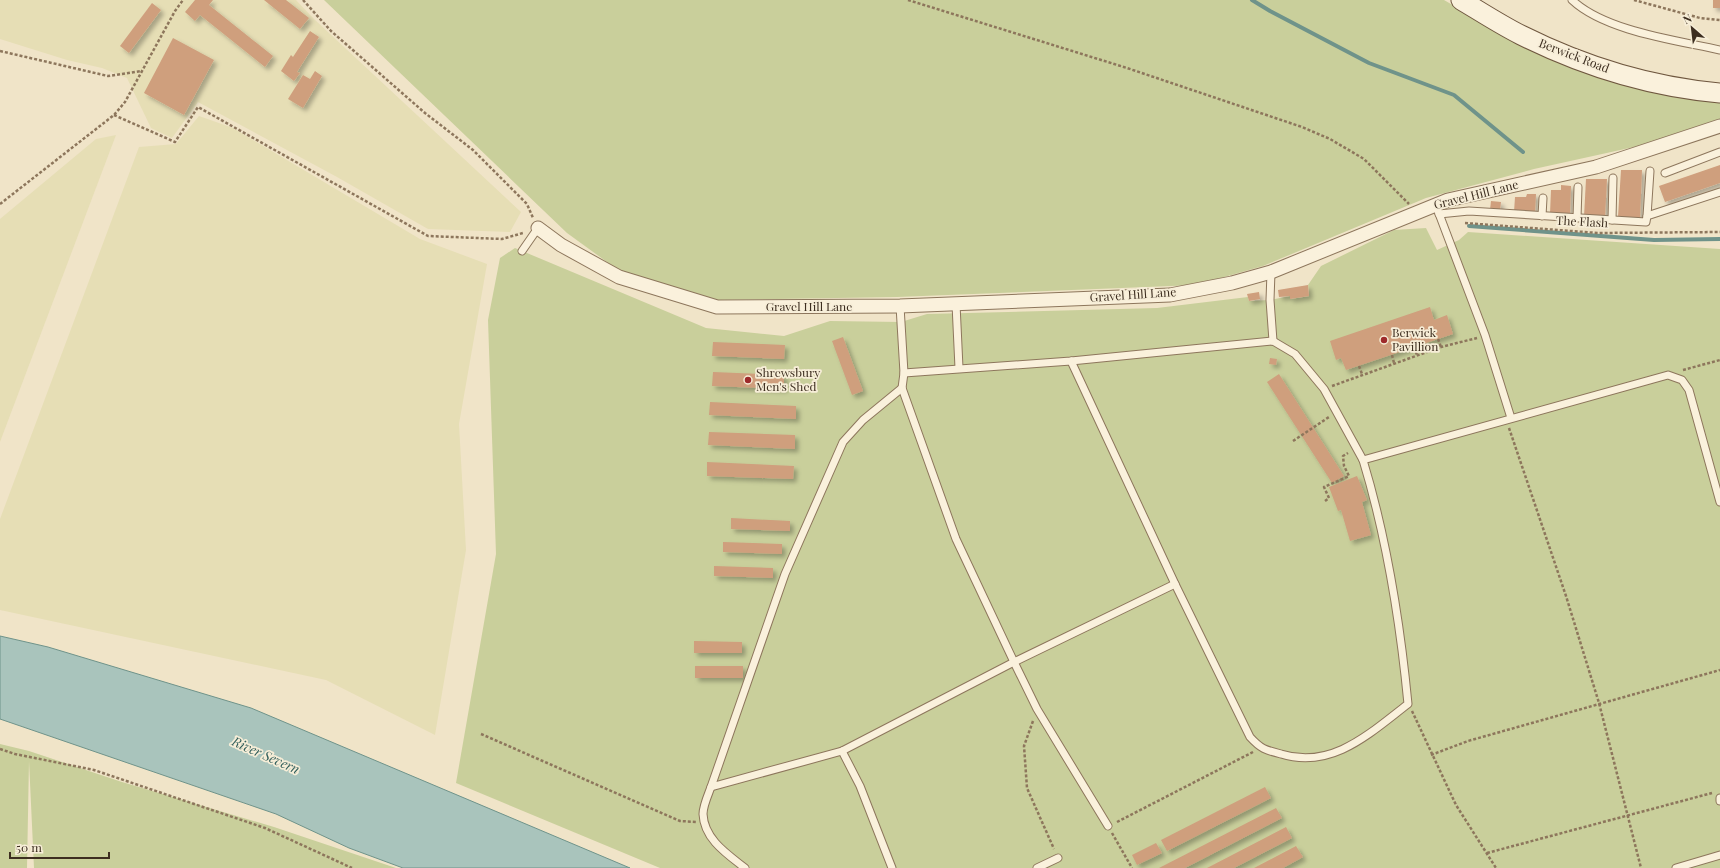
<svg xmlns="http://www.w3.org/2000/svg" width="1720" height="868" viewBox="0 0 1720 868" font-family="'Playfair Display',serif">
<defs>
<filter id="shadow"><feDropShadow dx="3.5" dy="3.5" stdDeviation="2" flood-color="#0004"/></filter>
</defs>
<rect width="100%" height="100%" fill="#f0e4c8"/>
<g fill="#e6deb5">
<path d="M0 0H296L314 19 521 212 510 232 428 229 337 177 198 102 172 138 151 128 127 78 102 68 67 60 0 39Z"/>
<path d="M199 116 233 128 420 239 487 264 459 424 466 550 435 735 326 680 0 610V519L139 147 176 144Z"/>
<path d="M116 135 0 442V219L96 139Z"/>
</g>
<g fill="#c9cf9b">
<path d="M324 0H1444L1534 52 1640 89 1720 103V120L1643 145 1534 169 1426 198 1263 266 1196 285 897 297 717 300 618 270 567 233Z"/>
<path d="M1426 228 1437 250 1459 240 1468 232 1720 249V868H660L456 783 496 554 488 320 500 258 515 248 706 328 784 336 830 321 901 322 927 314 1157 308 1248 297 1249 301 1270 300 1290 296V299L1309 296 1308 285 1321 266 1394 230Z"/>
<path d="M0 744 29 751 122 782 274 827 396 868H34L29 761 27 868H0Z"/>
</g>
<path fill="#a9c4bc" stroke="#6f938a" d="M0 636 48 647 251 708 630 868H403L349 848 276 814 0 719Z"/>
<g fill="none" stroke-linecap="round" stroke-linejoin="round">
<g stroke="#6f938a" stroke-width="4">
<path d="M1252 0 1270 11 1369 63 1454 95 1523 152"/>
<path d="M1469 226 1654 240 1720 239"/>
</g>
</g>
<g fill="#cf9f7d" filter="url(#shadow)">
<path d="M195 0H213L209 5 273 56 265 67 200 15 195 21 185 12Z"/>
<path d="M264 0H286L309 18 300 29Z"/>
<rect x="1713" y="0" width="7" height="8"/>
<path d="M152 3 161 10 129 53 120 46Z"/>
<path d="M310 31 319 37 297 72 300 73 294 81 281 71 291 55 293 57Z"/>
<path d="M173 38 214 60 184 115 144 93Z"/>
<path d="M315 71 322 76 303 108 288 99 303 75 310 79Z"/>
<path d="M1720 165V183L1665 202 1659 186Z"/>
<path d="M1621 170H1642L1640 219 1618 217Z"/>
<path d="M1586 179H1607L1605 217H1584Z"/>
<path d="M1561 185 1571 186 1570 215 1550 214 1551 190H1561Z"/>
<path d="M1527 194H1536L1535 213 1514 212 1515 197H1526Z"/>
<path d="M1491 201 1501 202 1500 211 1490 210Z"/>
<path d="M1308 285 1309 296 1290 299V296L1279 297 1278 290Z"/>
<path d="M1259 292 1260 299 1249 301 1247 294Z"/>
<path d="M1430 307 1434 320 1447 315 1453 334 1346 370 1341 358 1336 360 1330 341Z"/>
<path d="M843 337 863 391 852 395 832 341Z"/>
<path d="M713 342 785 345 784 359 712 356Z"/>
<path d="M1270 358 1277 359 1276 365 1269 364Z"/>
<path d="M713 372 784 375V389L712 386Z"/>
<path d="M1279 374 1344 476 1332 483 1267 382Z"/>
<path d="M710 402 796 406V419L709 415Z"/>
<path d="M709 432 795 435V449L708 445Z"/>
<path d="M707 462 794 466 793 479 707 476Z"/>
<path d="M1357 476 1367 500 1362 502 1371 535 1350 541 1341 510 1338 511 1329 487Z"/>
<path d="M731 518 790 521V531L731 529Z"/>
<path d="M723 542 782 544V554L723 552Z"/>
<path d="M714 566 773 568V578L714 576Z"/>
<path d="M694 641 742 642V653H694Z"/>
<rect x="695" y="666" width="48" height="12"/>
<path d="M1265 787 1271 798 1167 851 1161 840Z"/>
<path d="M1276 808 1282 818 1185 868H1159Z"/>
<path d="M1286 827 1292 838 1234 868H1207Z"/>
<path d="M1156 843 1162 853 1137 865 1132 855Z"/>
<path d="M1296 846 1303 857 1283 868H1254Z"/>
</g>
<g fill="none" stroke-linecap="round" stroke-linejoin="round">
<defs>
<g id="lane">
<path d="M1572 0C1605 31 1675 40 1720 50"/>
<path d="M1665 173 1720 152"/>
<path d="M1438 211 1485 335 1511 418"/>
<path d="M1439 214 1469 211 1646 222 1647 216 1720 192"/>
<path d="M1542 216 1543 198"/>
<path d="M1647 216 1650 171"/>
<path d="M1577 218 1578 187"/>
<path d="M1612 220 1613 178"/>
<path d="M522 251 538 228"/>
<path d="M1271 272 1270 300 1273 341"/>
<path d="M956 304 959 368"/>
<path d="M900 306 904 373 902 388 956 539 1014 662 1037 709 1108 826"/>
<path d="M1071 361 1175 584"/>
<path d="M904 373 1071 361 1273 341 1295 354 1324 389 1363 460"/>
<path d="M902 388 863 420 843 442 785 574 711 787 842 751 1014 662 1175 584 1250 737C1261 749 1265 750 1281 754 1332 770 1370 733 1408 704 1400 621 1387 539 1363 460L1668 375 1682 380 1689 390 1720 502"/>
<path d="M842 751 860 786 892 868"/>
<path d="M711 787C708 795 703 806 703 814 704 839 727 854 745 868"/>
<path d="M1720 798V801"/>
<path d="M1037 868 1058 858"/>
<path d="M1676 868 1720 855"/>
</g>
<path id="street" d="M538 228 561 245 619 277 717 307 900 306 1170 295 1232 283 1271 272 1448 200 1596 167 1720 126"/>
<path id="secondary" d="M1461 0C1481 12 1501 25 1521 35 1583 66 1652 87 1720 93"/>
</defs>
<use href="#lane" stroke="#8d765c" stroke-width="9"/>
<use href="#street" stroke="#8d765c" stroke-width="15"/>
<use href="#secondary" stroke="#6f573f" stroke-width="21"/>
<g stroke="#8d765c" stroke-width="2.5" stroke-dasharray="3 2" stroke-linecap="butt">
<path d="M303 0 331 31 425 113 473 150 527 204 533 218"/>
<path d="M908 0 1127 68 1302 127 1330 139 1364 159 1409 204"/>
<path d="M1634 0 1700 18 1720 20"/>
<path d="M0 51 108 76 142 71"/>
<path d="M114 115 175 142 198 107 428 236 502 239 523 233"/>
<path d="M0 204 114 115 125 102 175 11 183 0"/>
<path d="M1465 223 1598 233 1720 232"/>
<path d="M1438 339 1441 347"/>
<path d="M1414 347 1417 355"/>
<path d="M1392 355 1394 363"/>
<path d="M1359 366 1362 374"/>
<path d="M1683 370 1720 360"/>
<path d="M1332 386 1441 347 1477 338"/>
<path d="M1509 428 1566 596 1599 703 1641 868"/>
<path d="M1293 441 1329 417"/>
<path d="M1325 501 1329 498 1324 487 1349 476 1344 466 1343 456 1348 453"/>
<path d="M1412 711 1456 805 1496 868"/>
<path d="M1033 721 1024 746 1027 788 1054 849"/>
<path d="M481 734 680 821 696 822"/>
<path d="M0 749 15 754 94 770 265 828 352 868"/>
<path d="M1431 755 1468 741 1720 670"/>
<path d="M1117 822 1253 752"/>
<path d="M1112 833 1132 868"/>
<path d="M1487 853 1712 793"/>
</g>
<use href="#lane" stroke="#faf1dc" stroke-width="7"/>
<use href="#street" stroke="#faf1dc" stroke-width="13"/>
<use href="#secondary" stroke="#faf1dc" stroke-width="19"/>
</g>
<g fill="#9e2a2b" stroke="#f7eed8" stroke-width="1.5">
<circle cx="1384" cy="340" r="4"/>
<circle cx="748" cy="380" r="4"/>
</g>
<g text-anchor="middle" stroke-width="3.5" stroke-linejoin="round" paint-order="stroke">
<g font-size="12" fill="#3d2e20" stroke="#f7eed8">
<text transform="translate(1574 56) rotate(21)" y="4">Berwick Road</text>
<text transform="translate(1476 195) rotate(-14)" y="4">Gravel Hill Lane</text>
<text transform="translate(1582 222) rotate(3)" y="4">The Flash</text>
<text transform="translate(1133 295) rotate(-4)" y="4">Gravel Hill Lane</text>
<text x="809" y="311">Gravel Hill Lane</text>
</g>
<g font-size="12" fill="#3d2e20" stroke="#f7eed8" text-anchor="start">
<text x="1392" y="337">Berwick<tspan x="1392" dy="14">Pavillion</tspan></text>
<text x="756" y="377">Shrewsbury<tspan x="756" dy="14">Men's Shed</tspan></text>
</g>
<g font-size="13" font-style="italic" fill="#2f5d5a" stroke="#f7eed8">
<text transform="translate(266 755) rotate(24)" y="5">River Severn</text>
</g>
</g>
<g transform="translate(1692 28) rotate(332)" stroke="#f7eed8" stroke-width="3" paint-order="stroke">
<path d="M0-3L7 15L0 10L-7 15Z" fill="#3d2e20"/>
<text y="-6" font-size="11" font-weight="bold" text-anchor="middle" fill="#3d2e20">N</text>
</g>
<path d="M10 852v6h99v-6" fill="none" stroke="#3d2e20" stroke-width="2"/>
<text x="16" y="852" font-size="12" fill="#3d2e20" stroke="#f7eed8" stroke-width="3" paint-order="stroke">50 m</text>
</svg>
